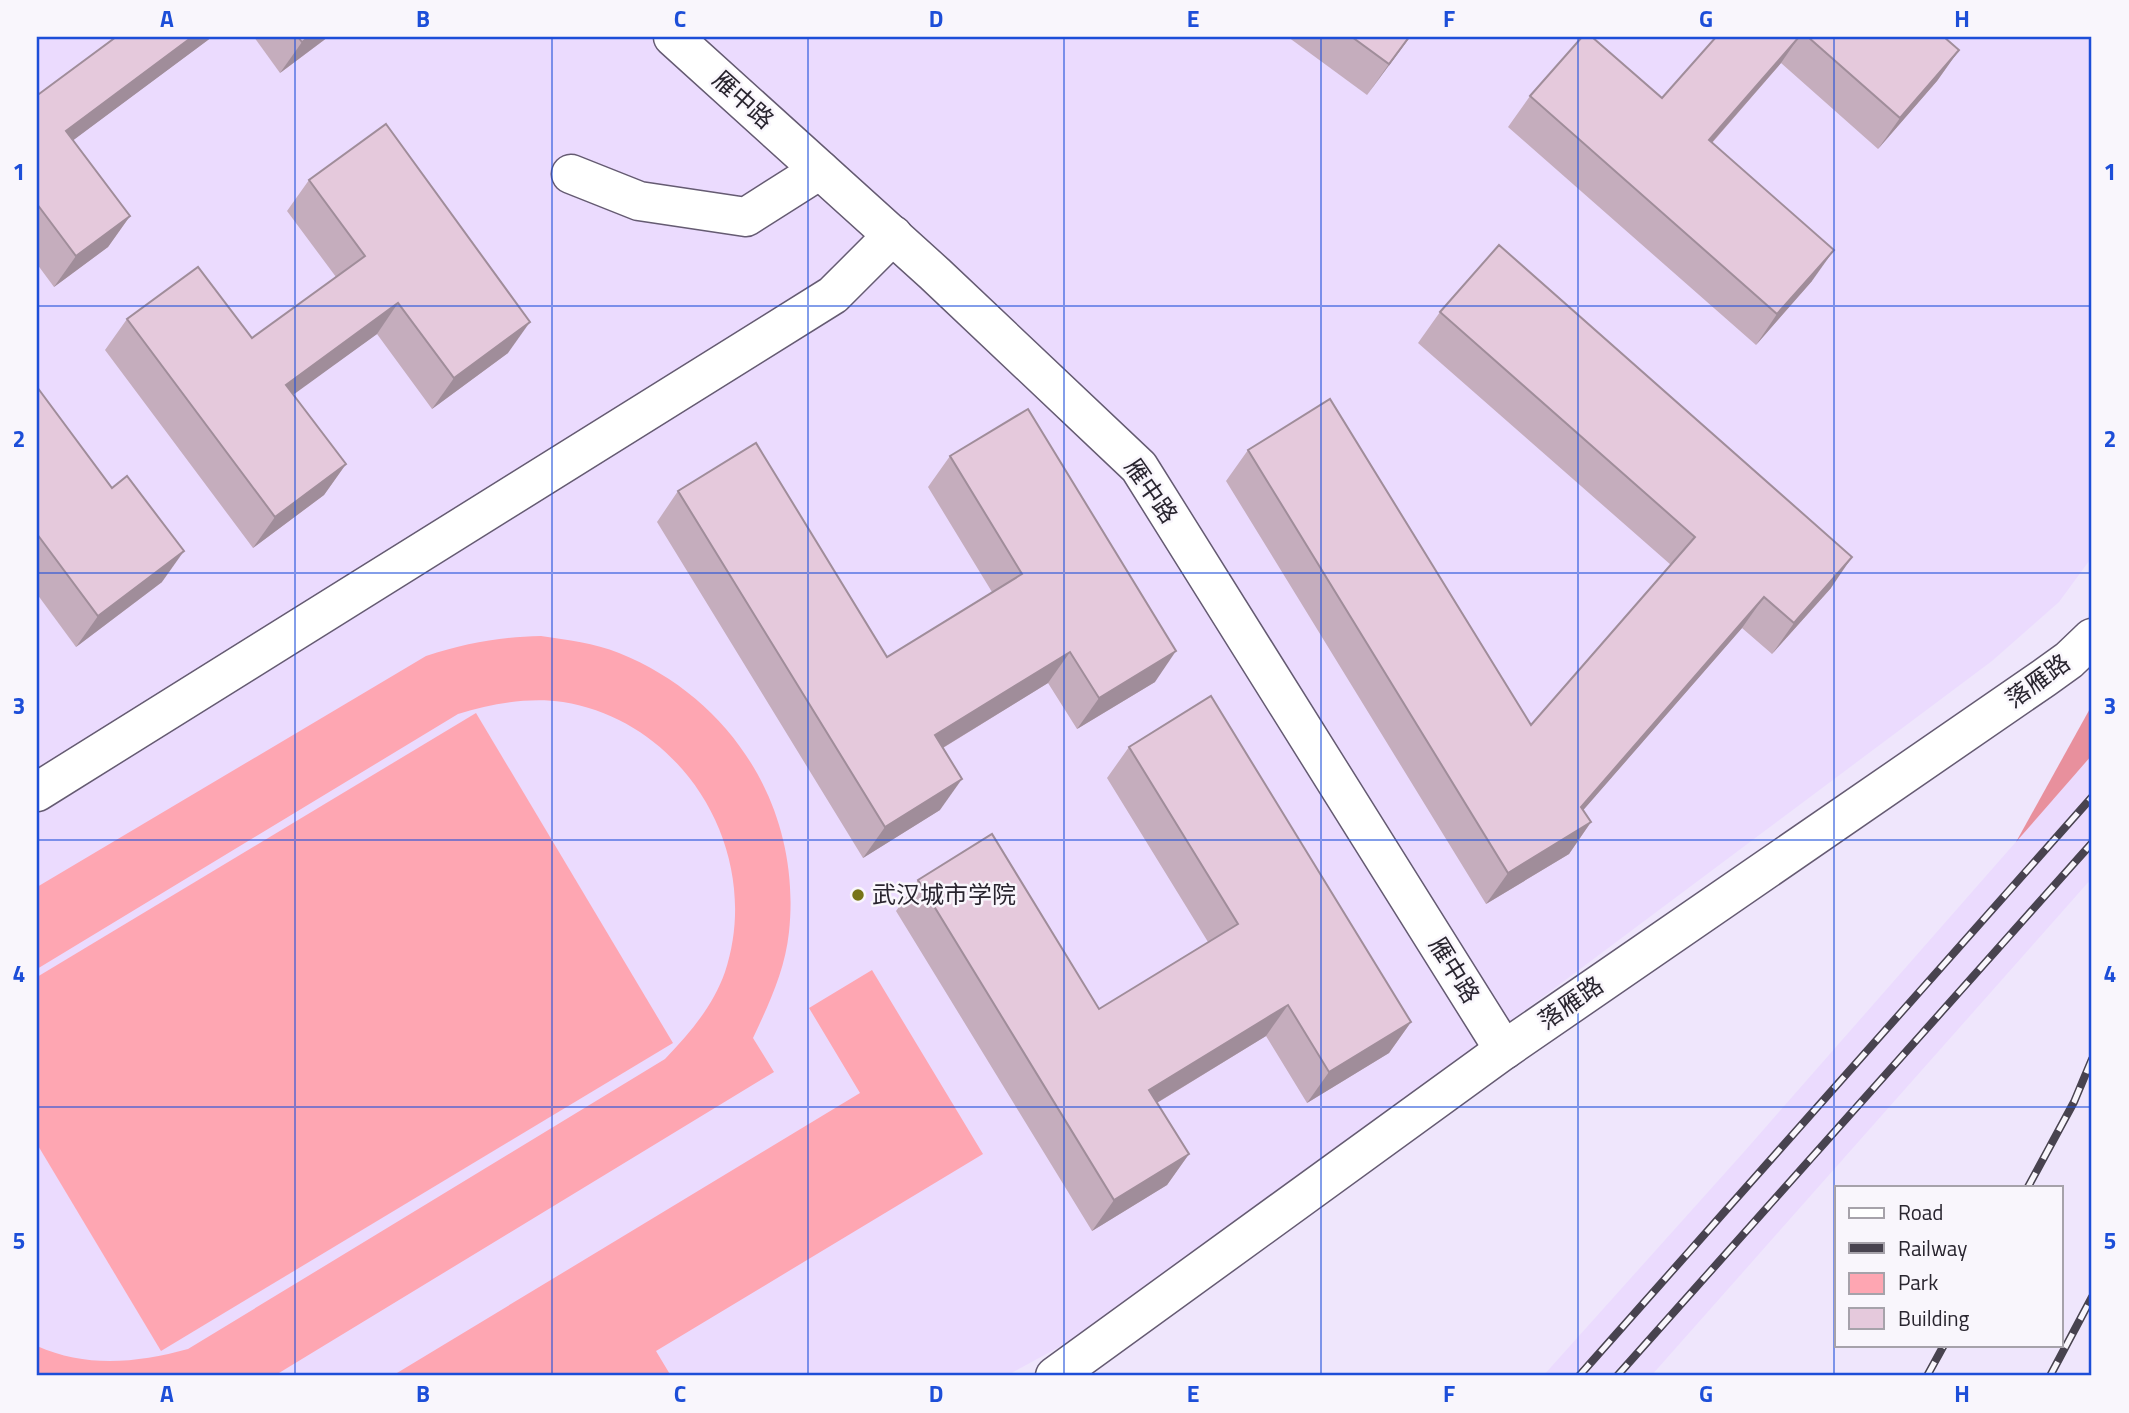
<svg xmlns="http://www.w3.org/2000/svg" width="2129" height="1413" viewBox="0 0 2129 1413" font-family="'Titillium Web','Noto Sans SC',sans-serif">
<rect width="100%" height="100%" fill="#efe6fc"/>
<g fill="#ebdbfe">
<path d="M37 37H2092V557L2059 602 1992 661 1116 1316 1006 1376H37Z"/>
<path d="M2092 755V878L1651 1376H1543L1743 1153Z"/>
</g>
<g fill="#fea6b2">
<path d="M541 636C568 640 594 643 619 653 733 699 802 810 789 932 785 970 769 1004 753 1038L774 1072 274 1376H37V1346C86 1368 137 1363 188 1349L665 1059C690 1033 713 1006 725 972 764 854 686 722 563 702 527 697 492 704 458 714L37 969V887L426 656C466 643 499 637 541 636Z"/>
<path d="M476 713 673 1043 161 1351 37 1144V977Z"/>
<path d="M872 970 983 1154 656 1351 671 1376H392L860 1093 809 1008Z"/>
</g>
<path fill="#e8909d" d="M2092 705V755L2016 842Z"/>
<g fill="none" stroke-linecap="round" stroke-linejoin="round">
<defs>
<g id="minor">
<path d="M673 37 935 274 1139 467 1504 1050"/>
<path d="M571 174 639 201 746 217 820 170"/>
<path d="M37 792 833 295 893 235"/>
<path d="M1055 1376 1504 1050 2044 678 2069 660 2092 638"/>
</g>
</defs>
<use href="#minor" stroke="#655b72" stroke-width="41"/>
<use href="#minor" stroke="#fff" stroke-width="38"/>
<defs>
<g id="rail">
<path d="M2028 1187 2074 1102 2092 1059"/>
<path d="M1579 1376 2092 797"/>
<path d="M1617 1376 2092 843"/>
<path d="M1927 1376 1944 1345"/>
<path d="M2050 1376 2092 1297"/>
</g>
</defs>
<use href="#rail" stroke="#48434f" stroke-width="8"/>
<use href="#rail" stroke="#f9f6fc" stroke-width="5" stroke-dasharray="16" stroke-linecap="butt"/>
</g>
<g fill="#c5adbd">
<path d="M116 37H212L73 140 130 216 108 247 54 287 37 264V92L39 94Z"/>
<path d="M254 37H328L280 73Z"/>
<path d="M1288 37H1410L1367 95Z"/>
<path d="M1716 37H1944L1959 50 1937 81 1878 149 1781 63 1712 143 1812 281 1756 345 1508 127 1530 96 1662 98Z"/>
<path d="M309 180 508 353 432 409 377 334 293 394 346 464 324 495 253 548 105 350 127 319 252 338 336 277 287 211Z"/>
<path d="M1440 312 1831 588 1772 654 1742 628 1583 810 1591 822 1569 854 1486 904 1226 481 1248 450 1531 725 1671 565 1418 343Z"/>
<path d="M37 387 162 582 76 647 37 594Z"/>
<path d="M950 456 1155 682 1077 729 1048 683 943 748 940 810 863 858 657 522 678 491 887 657 992 592 928 487Z"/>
<path d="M1129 747 1411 1022 1389 1053 1307 1103 1266 1036 1157 1103 1189 1154 1167 1185 1092 1231 896 911 918 880 1099 1009 1208 942 1107 778Z"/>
</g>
<g fill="#a08d9a">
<path d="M192 37H212L44 162 66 131Z"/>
<path d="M309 37H328L280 73 302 42Z"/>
<path d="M1409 37H1410L1367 95 1389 64Z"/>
<path d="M1799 37 1781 63 1687 171 1709 140Z"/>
<path d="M1959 50 1937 81 1878 149 1900 118Z"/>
<path d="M130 216 108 247 54 287 76 256Z"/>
<path d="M1834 250 1812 281 1756 345 1777 314Z"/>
<path d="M398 303 377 334 264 416 286 385Z"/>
<path d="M530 322 508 353 432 409 454 378Z"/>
<path d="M346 464 324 495 253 548 275 517Z"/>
<path d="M184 551 162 582 76 647 98 616Z"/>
<path d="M1852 557 1831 588 1772 654 1794 623Z"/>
<path d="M1764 597 1742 628 1559 838 1581 807Z"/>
<path d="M1176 651 1155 682 1077 729 1099 698Z"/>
<path d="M1070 652 1048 683 913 766 935 735Z"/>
<path d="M962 779 940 810 863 858 885 827Z"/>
<path d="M1591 822 1569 854 1486 904 1508 873Z"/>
<path d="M1288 1005 1266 1036 1127 1121 1149 1090Z"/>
<path d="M1411 1022 1389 1053 1307 1103 1329 1072Z"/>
<path d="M1189 1154 1167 1185 1092 1231 1114 1200Z"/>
</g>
<g fill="#e5c9dc" stroke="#a08d9a" stroke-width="2">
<path d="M116 37H192L66 131 130 216 76 256 37 204V92L39 94Z"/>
<path d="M298 37H309L302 42Z"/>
<path d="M1352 37H1409L1389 64Z"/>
<path d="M1582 37H1592L1662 98 1716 37H1799L1709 140 1834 250 1777 314 1530 96Z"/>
<path d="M1808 37H1944L1959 50 1900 118Z"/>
<path d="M386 124 530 322 454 378 398 303 286 385 346 464 275 517 127 319 198 267 252 338 365 256 309 180Z"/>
<path d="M1499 245 1852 557 1794 623 1764 597 1581 807 1591 822 1508 873 1248 450 1330 399 1531 725 1695 537 1440 312Z"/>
<path d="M37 387 112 488 127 476 184 551 98 616 37 534Z"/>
<path d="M1028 409 1176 651 1099 698 1070 652 935 735 962 779 885 827 678 491 756 443 887 657 1022 574 950 456Z"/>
<path d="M1211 696 1411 1022 1329 1072 1288 1005 1149 1090 1189 1154 1114 1200 918 880 992 834 1099 1009 1238 924 1129 747Z"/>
</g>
<path fill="none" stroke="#1d4ed8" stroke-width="2" stroke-opacity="0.55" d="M295 37V1376M552 37V1376M808 37V1376M1064 37V1376M1321 37V1376M1578 37V1376M1834 37V1376M37 306H2092M37 573H2092M37 840H2092M37 1107H2092"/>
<circle fill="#777418" stroke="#f9f6fc" stroke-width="2.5" cx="858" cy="895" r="7"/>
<g text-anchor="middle" stroke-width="5" stroke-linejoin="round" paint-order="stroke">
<g font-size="24" fill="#29252f" stroke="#f9f6fc">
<text transform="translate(743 100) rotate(42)" y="8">雁中路</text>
<text transform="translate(1151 491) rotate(55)" y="8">雁中路</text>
<text transform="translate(2038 681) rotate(-36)" y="8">落雁路</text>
<text transform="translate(1454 970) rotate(58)" y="8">雁中路</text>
<text transform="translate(1571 1003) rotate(-35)" y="8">落雁路</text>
</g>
<g font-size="24" fill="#29252f" stroke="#f9f6fc" text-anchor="start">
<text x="872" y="903">武汉城市学院</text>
</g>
</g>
<rect width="2129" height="1413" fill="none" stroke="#f9f6fc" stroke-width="77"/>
<rect x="1835" y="1186" width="228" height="161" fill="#f9f6fc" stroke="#a6a2aa" stroke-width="2"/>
<rect x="1849" y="1208" width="35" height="10" fill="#ffffff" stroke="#a6a2aa" stroke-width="2"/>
<text x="1898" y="1220" font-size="21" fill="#29252f">Road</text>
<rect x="1849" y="1243" width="35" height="10" fill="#48434f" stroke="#a6a2aa" stroke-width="2"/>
<text x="1898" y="1256" font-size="21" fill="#29252f">Railway</text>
<rect x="1849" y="1273" width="35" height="21" fill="#fea6b2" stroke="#a6a2aa" stroke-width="2"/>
<text x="1898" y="1290" font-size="21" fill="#29252f">Park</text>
<rect x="1849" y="1308" width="35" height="21" fill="#e5c9dc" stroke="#a6a2aa" stroke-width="2"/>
<text x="1898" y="1326" font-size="21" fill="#29252f">Building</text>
<rect x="38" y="38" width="2052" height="1336" fill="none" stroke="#1d4ed8" stroke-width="2.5"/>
<g font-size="23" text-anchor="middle" font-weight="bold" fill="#1d4ed8">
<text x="167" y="27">A</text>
<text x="423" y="27">B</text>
<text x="680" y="27">C</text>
<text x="936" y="27">D</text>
<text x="1193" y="27">E</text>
<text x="1449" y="27">F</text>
<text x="1706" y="27">G</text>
<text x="1962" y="27">H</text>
<text x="19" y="180">1</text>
<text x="2110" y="180">1</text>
<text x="19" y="447">2</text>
<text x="2110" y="447">2</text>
<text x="19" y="714">3</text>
<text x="2110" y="714">3</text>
<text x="19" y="982">4</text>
<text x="2110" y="982">4</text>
<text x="19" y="1249">5</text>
<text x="2110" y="1249">5</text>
<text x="167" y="1402">A</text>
<text x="423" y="1402">B</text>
<text x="680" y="1402">C</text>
<text x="936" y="1402">D</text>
<text x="1193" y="1402">E</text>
<text x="1449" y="1402">F</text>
<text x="1706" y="1402">G</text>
<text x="1962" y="1402">H</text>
</g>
</svg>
